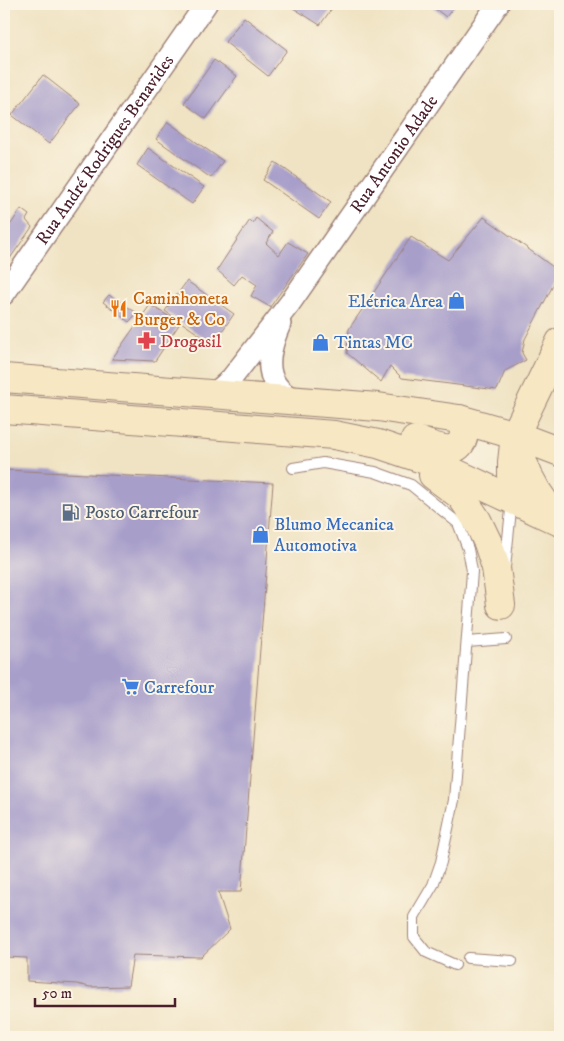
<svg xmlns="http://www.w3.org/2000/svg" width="564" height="1041" viewBox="0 0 564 1041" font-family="'IM FELL DW Pica',serif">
<rect width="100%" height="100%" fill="#fcf5e5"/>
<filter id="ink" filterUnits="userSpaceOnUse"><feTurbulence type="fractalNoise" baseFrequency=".02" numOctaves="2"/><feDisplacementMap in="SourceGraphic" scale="10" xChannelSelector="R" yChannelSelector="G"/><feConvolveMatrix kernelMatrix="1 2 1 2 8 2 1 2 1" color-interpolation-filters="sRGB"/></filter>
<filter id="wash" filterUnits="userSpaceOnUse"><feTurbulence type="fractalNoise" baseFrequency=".0096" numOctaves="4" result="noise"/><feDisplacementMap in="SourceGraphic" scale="20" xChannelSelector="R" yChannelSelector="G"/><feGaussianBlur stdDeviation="1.12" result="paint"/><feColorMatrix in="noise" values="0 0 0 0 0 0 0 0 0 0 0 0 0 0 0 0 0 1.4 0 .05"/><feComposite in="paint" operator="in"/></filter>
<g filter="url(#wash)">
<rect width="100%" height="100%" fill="#f0e3c3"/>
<g id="blocks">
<g fill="#a79eca">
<path d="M287 4H335L320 25Z"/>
<path d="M429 4H456L446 17Z"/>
<path d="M244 17 287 50 268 76 225 42Z"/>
<path d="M214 60 237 76 206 119 184 103Z"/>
<path d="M43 75 80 104 49 144 12 115Z"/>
<path d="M168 122 223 161 211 178 156 139Z"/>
<path d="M148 148 204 187 192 204 137 165Z"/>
<path d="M275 162 331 202 319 219 263 180Z"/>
<path d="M21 209 29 215 26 220 32 227 4 267V218L11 224Z"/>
<path d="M484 217 560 272 525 339 522 353 526 360 505 371 497 390 402 378 390 366 381 382 347 353 349 329 411 237 448 260Z"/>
<path d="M256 218 273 232 266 243 279 255 288 242 308 254 270 307 251 296 257 285 242 275 234 285 217 270 250 220 253 223Z"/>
<path d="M187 281 234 314 213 344 165 311Z"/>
<path d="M109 295 137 313 129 322 103 302Z"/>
<path d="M150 305 180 323 155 361 112 359Z"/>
<path d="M4 470 273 483 241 892H218L230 929 201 957 133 955 128 986 90 987 77 984 27 981V958L4 957Z"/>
</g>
</g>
</g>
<g filter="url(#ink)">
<use href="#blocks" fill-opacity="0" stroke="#9d8177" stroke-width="1"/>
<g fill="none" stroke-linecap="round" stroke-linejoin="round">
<defs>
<g id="lane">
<path d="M293 468 323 463 375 472 411 485 458 523 468 549 472 571 470 599 454 800 441 862 433 885 414 917V937L426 952 455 965"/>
<path d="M505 568 512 500"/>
<path d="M467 642 506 639"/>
<path d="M468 958 512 961"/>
</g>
<g id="street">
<path id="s1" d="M4 294 206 4"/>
<path d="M280 324C266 356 261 387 300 402"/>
<path id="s2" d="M212 394 222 387 231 379 290 303 498 4"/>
</g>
<g id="secondary">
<path d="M4 378 378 407 459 419 515 435 560 452"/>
<path d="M4 409 334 435 378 444 434 463 560 522"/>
<path d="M415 440C429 444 453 458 462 441 466 432 463 426 459 419"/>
<path d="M518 446C523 466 532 486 545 503 549 508 555 512 560 517"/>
<path d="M433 475 461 496 477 520 488 543 496 568 501 605"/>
<path d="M512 499V462L515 435 560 342"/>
</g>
</defs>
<use href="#lane" stroke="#9d8177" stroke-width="12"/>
<use href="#street" stroke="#9d8177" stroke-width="24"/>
<use href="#secondary" stroke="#9d8177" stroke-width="30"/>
<use href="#lane" stroke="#fff" stroke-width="10"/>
<use href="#street" stroke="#fff" stroke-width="21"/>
<use href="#secondary" stroke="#f7e8c3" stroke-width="28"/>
</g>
</g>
<defs>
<symbol id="shop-bare" viewBox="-9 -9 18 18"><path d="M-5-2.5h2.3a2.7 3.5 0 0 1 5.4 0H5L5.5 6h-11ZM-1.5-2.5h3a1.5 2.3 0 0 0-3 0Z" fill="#3f7fe0" stroke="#fcf5e5" stroke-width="2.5" paint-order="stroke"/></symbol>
<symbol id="restaurant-bare" viewBox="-9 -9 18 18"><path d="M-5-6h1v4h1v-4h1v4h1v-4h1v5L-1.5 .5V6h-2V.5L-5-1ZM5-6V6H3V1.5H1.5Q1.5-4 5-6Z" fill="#e8710a" stroke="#fcf5e5" stroke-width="2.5" paint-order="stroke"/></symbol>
<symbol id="pharmacy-bare" viewBox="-9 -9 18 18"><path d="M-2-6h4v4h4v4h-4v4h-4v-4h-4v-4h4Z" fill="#e0444e" stroke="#fcf5e5" stroke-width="2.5" paint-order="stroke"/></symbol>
<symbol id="fuel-bare" viewBox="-9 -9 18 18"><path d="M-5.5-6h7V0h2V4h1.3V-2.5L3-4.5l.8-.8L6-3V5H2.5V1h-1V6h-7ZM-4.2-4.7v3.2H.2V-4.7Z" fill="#5c6f8a" stroke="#fcf5e5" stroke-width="2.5" paint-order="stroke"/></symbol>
<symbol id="supermarket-bare" viewBox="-9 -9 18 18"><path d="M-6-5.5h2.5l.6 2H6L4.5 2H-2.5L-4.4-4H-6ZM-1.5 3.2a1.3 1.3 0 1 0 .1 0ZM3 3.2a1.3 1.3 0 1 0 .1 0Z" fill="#3f7fe0" stroke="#fcf5e5" stroke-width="2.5" paint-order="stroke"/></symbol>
</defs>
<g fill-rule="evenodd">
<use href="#shop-bare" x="444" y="288" width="25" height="25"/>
<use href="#restaurant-bare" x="106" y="296" width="25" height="25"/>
<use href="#pharmacy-bare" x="134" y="328" width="25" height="25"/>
<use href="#shop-bare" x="308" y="330" width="25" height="25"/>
<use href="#fuel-bare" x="58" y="500" width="25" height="25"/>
<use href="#shop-bare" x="248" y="522" width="25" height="25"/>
<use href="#supermarket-bare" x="118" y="674" width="25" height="25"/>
</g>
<g text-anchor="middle" stroke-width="4" stroke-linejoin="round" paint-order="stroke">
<g font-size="18" fill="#4a1f2b" stroke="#fcf5e5">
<text dy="6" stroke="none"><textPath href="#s1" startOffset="176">Rua André Rodrigues Benavides</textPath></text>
<text dy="6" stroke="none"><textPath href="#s2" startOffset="302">Rua Antonio Adade</textPath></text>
</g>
<g font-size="18" fill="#c56008" stroke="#fcf5e5" text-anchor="start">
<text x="133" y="304">Caminhoneta<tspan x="133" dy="21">Burger &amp; Co</tspan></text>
</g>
<g font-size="18" fill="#366cbe" stroke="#fcf5e5" text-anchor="start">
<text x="443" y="307" text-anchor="end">Elétrica Area</text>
<text x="334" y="348">Tintas MC</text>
<text x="274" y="530">Blumo Mecanica<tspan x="274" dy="21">Automotiva</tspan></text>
<text x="144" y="693">Carrefour</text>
</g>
<g font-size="18" fill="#be3a42" stroke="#fcf5e5" text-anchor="start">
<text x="160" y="347">Drogasil</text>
</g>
<g font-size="18" fill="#4e5e75" stroke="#fcf5e5" text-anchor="start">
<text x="85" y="518">Posto Carrefour</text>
</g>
</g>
<rect width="564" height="1041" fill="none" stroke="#fcf5e5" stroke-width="20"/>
<path d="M35 998v8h140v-8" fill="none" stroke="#4a1f2b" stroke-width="2.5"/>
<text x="42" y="998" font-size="15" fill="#4a1f2b" stroke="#fcf5e5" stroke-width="4" paint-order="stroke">50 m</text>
</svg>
